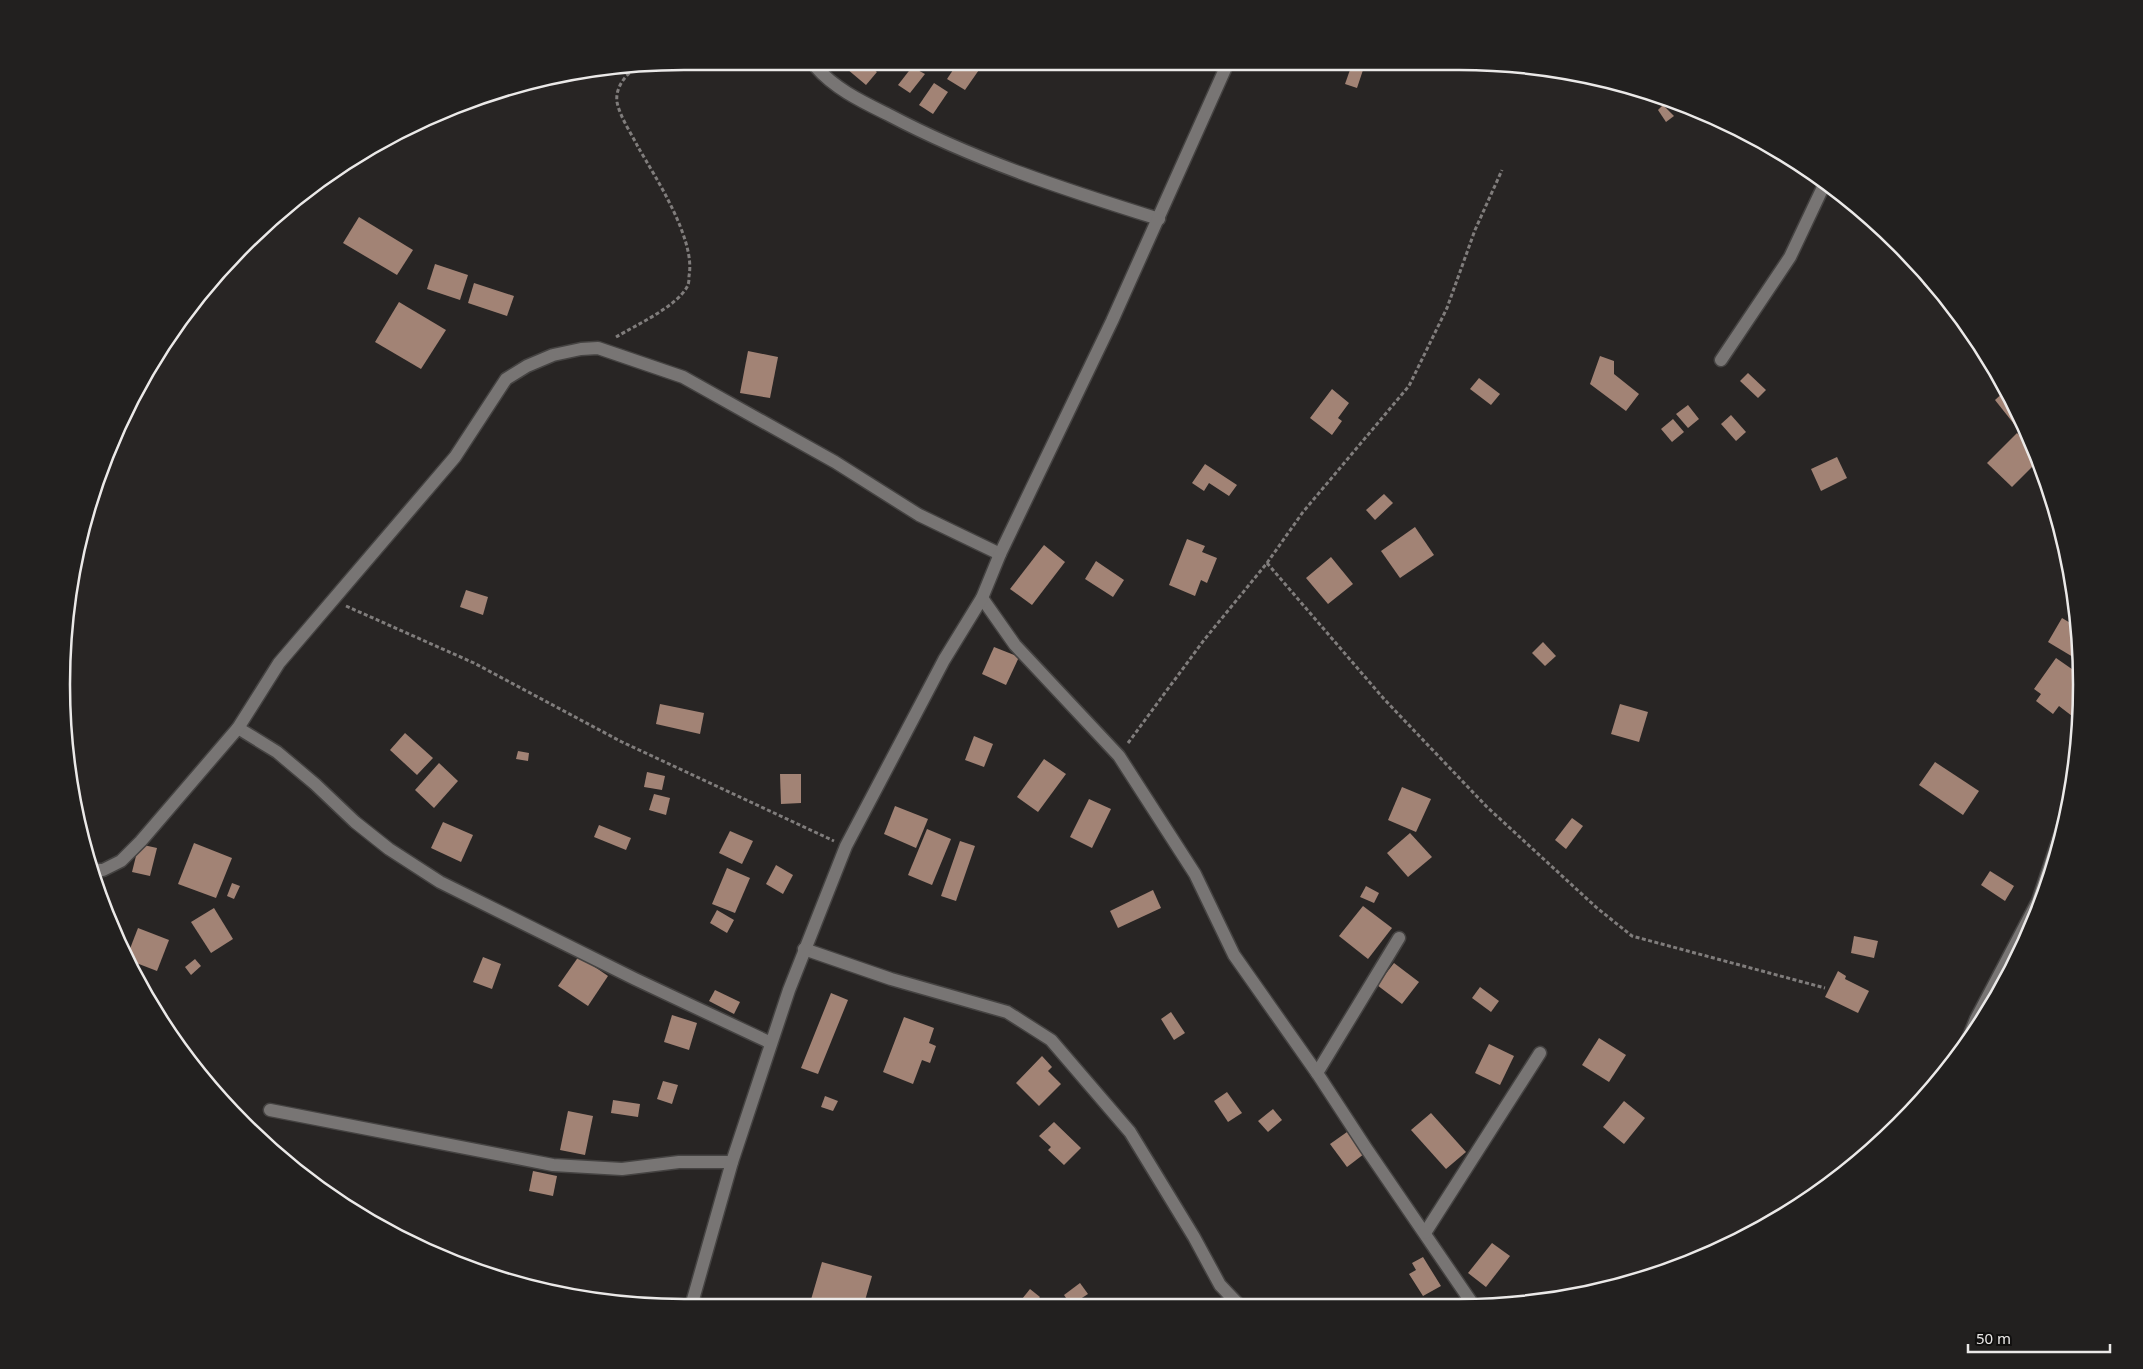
<svg xmlns="http://www.w3.org/2000/svg" width="2143" height="1369" viewBox="0 0 2143 1369" font-family="'Noto Sans',sans-serif">
<rect width="100%" height="100%" fill="#282524"/>
<g fill="#a28375">
<path d="M848 67H870L877 72 866 85 847 69Z"/>
<path d="M912 67 925 74 910 93 898 85Z"/>
<path d="M955 67H981L965 90 947 79Z"/>
<path d="M1351 67H1364L1357 88 1345 84Z"/>
<path d="M934 83 948 92 933 114 919 105Z"/>
<path d="M1663 105 1674 116 1666 122 1658 110Z"/>
<path d="M359 217 413 250 397 275 343 243Z"/>
<path d="M435 264 468 275 460 300 427 289Z"/>
<path d="M1930 277 1949 305 1947 306 1923 284Z"/>
<path d="M474 283 514 296 507 316 468 303Z"/>
<path d="M399 302 446 330 421 369 375 342Z"/>
<path d="M748 351 778 357 770 398 740 393Z"/>
<path d="M1600 356 1614 361V374L1639 394 1626 411 1590 384Z"/>
<path d="M1748 373 1766 390 1758 398 1740 381Z"/>
<path d="M1479 378 1500 394 1491 405 1470 389Z"/>
<path d="M1332 389 1349 403 1338 418 1342 421 1332 435 1310 418Z"/>
<path d="M2006 390 2020 420 2014 424 1995 400Z"/>
<path d="M1688 405 1699 419 1688 428 1676 414Z"/>
<path d="M1731 415 1746 432 1736 441 1721 424Z"/>
<path d="M1673 419 1684 432 1672 442 1661 429Z"/>
<path d="M2017 433 2033 449 2038 461 2012 487 1987 463Z"/>
<path d="M1837 457 1847 478 1821 491 1811 469Z"/>
<path d="M1205 464 1237 485 1229 496 1209 483 1204 491 1192 483Z"/>
<path d="M1384 494 1393 503 1375 520 1366 510Z"/>
<path d="M1415 527 1434 555 1400 578 1381 551Z"/>
<path d="M1187 539 1205 546 1202 552 1217 558 1207 583 1201 580 1195 596 1169 585Z"/>
<path d="M1044 545 1065 562 1032 605 1010 589Z"/>
<path d="M1331 557 1353 584 1328 604 1306 578Z"/>
<path d="M1096 561 1124 580 1113 597 1085 579Z"/>
<path d="M466 590 488 597 483 615 460 607Z"/>
<path d="M2062 618 2077 627 2078 649 2073 657 2048 642Z"/>
<path d="M1543 642 1556 656 1545 666 1532 653Z"/>
<path d="M994 647 1019 657 1006 685 982 674Z"/>
<path d="M2056 658 2079 674 2080 705 2072 716 2059 706 2053 714 2036 701 2041 694 2034 689Z"/>
<path d="M660 704 704 713 700 734 656 724Z"/>
<path d="M1620 704 1648 712 1639 742 1611 734Z"/>
<path d="M405 733 433 758 417 775 390 750Z"/>
<path d="M974 736 993 744 984 767 965 760Z"/>
<path d="M518 751 529 753 528 761 516 759Z"/>
<path d="M1044 759 1066 774 1038 812 1017 797Z"/>
<path d="M1935 762 1979 791 1963 815 1919 785Z"/>
<path d="M439 763 458 781 434 808 415 790Z"/>
<path d="M647 772 665 776 662 790 644 787Z"/>
<path d="M780 774H801V803L781 804Z"/>
<path d="M1402 787 1431 799 1416 832 1388 820Z"/>
<path d="M654 794 670 798 666 815 649 810Z"/>
<path d="M1089 799 1111 809 1092 848 1070 837Z"/>
<path d="M895 806 928 819 916 848 884 834Z"/>
<path d="M1572 818 1583 826 1566 849 1555 840Z"/>
<path d="M443 822 473 835 461 862 431 848Z"/>
<path d="M599 825 631 838 626 850 594 837Z"/>
<path d="M927 829 951 839 932 885 908 875Z"/>
<path d="M730 831 753 841 742 864 719 853Z"/>
<path d="M1410 833 1432 857 1408 877 1387 853Z"/>
<path d="M960 841 975 846 956 901 941 896Z"/>
<path d="M194 843 232 858 216 898 178 884Z"/>
<path d="M139 844 157 848 150 876 132 872Z"/>
<path d="M776 865 793 875 783 894 766 884Z"/>
<path d="M727 868 750 878 735 913 712 904Z"/>
<path d="M1990 871 2014 886 2005 901 1981 885Z"/>
<path d="M232 883 240 886 234 899 227 896Z"/>
<path d="M1366 886 1379 893 1374 903 1360 897Z"/>
<path d="M1153 890 1161 908 1118 928 1110 911Z"/>
<path d="M1363 906 1392 928 1368 959 1339 936Z"/>
<path d="M214 908 233 939 211 953 191 922Z"/>
<path d="M717 910 734 920 727 933 710 923Z"/>
<path d="M138 928 169 940 157 971 126 959Z"/>
<path d="M1854 936 1878 941 1874 958 1851 953Z"/>
<path d="M579 956 608 976 588 1006 558 986Z"/>
<path d="M483 957 501 964 492 989 473 982Z"/>
<path d="M195 959 201 966 191 975 185 967Z"/>
<path d="M1394 963 1419 982 1402 1004 1377 985Z"/>
<path d="M1838 971 1846 976 1845 979 1869 991 1858 1013 1825 997Z"/>
<path d="M1480 987 1499 1001 1491 1012 1472 998Z"/>
<path d="M715 990 740 1002 734 1014 709 1001Z"/>
<path d="M831 993 848 1000 818 1074 801 1068Z"/>
<path d="M1171 1012 1185 1033 1174 1040 1161 1019Z"/>
<path d="M672 1015 697 1023 689 1050 664 1042Z"/>
<path d="M904 1017 934 1028 929 1043 936 1046 930 1063 922 1060 913 1084 883 1072Z"/>
<path d="M1599 1038 1626 1055 1609 1082 1582 1065Z"/>
<path d="M1489 1044 1514 1056 1500 1085 1475 1073Z"/>
<path d="M1042 1056 1052 1067 1048 1071 1061 1084 1039 1106 1016 1083Z"/>
<path d="M663 1081 678 1085 672 1104 657 1099Z"/>
<path d="M1227 1092 1242 1113 1228 1122 1214 1101Z"/>
<path d="M825 1096 838 1101 833 1111 821 1107Z"/>
<path d="M613 1100 640 1104 638 1117 611 1113Z"/>
<path d="M1624 1101 1645 1118 1624 1144 1603 1127Z"/>
<path d="M1273 1109 1282 1120 1268 1132 1258 1121Z"/>
<path d="M568 1111 593 1116 585 1155 560 1150Z"/>
<path d="M1431 1113 1466 1152 1446 1169 1411 1130Z"/>
<path d="M1054 1122 1081 1148 1064 1165 1048 1150 1051 1147 1039 1136Z"/>
<path d="M1347 1132 1364 1154 1347 1167 1330 1144Z"/>
<path d="M533 1171 557 1176 553 1196 529 1191Z"/>
<path d="M1492 1243 1510 1256 1486 1287 1468 1273Z"/>
<path d="M1423 1257 1441 1286 1423 1296 1409 1274 1416 1270 1412 1263Z"/>
<path d="M822 1262 872 1276 864 1304 810 1303Z"/>
<path d="M1080 1283 1088 1294 1071 1305 1064 1295Z"/>
<path d="M1030 1289 1040 1297 1034 1304H1018Z"/>
</g>
<g fill="none" stroke-linecap="round" stroke-linejoin="round">
<defs>
<g id="minor">
<path d="M816 67C835 89 863 102 889 115 974 160 1066 190 1159 219"/>
<path d="M1721 360 1790 257 1825 183"/>
<path d="M982 598 1015 645 1119 756 1195 874 1234 955 1317 1073 1366 1148 1474 1306"/>
<path d="M238 728 277 752 315 784 355 822 389 849 440 882 635 979 771 1043"/>
<path d="M92 870H103L121 861 141 841 238 728 279 663 455 457 506 379 527 366 553 355 581 349 598 348 683 377 835 462 919 515 1000 554"/>
<path d="M804 949 891 979 1007 1012 1051 1040 1130 1132 1194 1237 1220 1285 1239 1305"/>
<path d="M1967 1041 1976 1019 2038 901 2064 823"/>
<path d="M1317 1073 1399 938"/>
<path d="M270 1110 553 1165 622 1169 679 1162H732"/>
<path d="M1425 1233 1540 1053"/>
<path d="M692 1303 732 1162 789 990 846 846 944 660 982 598 1000 554 1112 321 1226 67"/>
</g>
</defs>
<use href="#minor" stroke="#454342" stroke-width="15"/>
<g stroke="#807d7c" stroke-width="3" stroke-dasharray="4 2.5" stroke-linecap="butt">
<path d="M616 337C636 325 676 307 687 287 689 284 689 279 689 276 696 240 656 178 638 147 631 133 620 117 617 102 615 87 626 75 636 67"/>
<path d="M1267 563 1384 699 1487 807 1597 908 1632 936 1825 988"/>
<path d="M346 606 474 663 622 742 834 841"/>
<path d="M1128 743 1204 640 1267 563 1303 512 1409 386 1447 308 1475 230 1502 170"/>
</g>
<use href="#minor" stroke="#787574" stroke-width="12"/>
</g>
<path d="M0 0H2143V1369H0ZM684 70H1459A614 614 0 0 1 2073 684V685A614 614 0 0 1 1459 1299H684A614 614 0 0 1 70 685V684A614 614 0 0 1 684 70Z" fill="#22201f" fill-rule="evenodd"/>
<path fill="none" stroke="#ebe9e8" stroke-width="2.5" d="M684 70H1459A614 614 0 0 1 2073 684V685A614 614 0 0 1 1459 1299H684A614 614 0 0 1 70 685V684A614 614 0 0 1 684 70Z"/>
<path d="M1968 1344v8h142v-8" fill="none" stroke="#ebe9e8" stroke-width="2.5"/>
<text x="1976" y="1344" font-size="15" fill="#ebe9e8" stroke="#100f0e" stroke-width="4" paint-order="stroke">50 m</text>
</svg>
